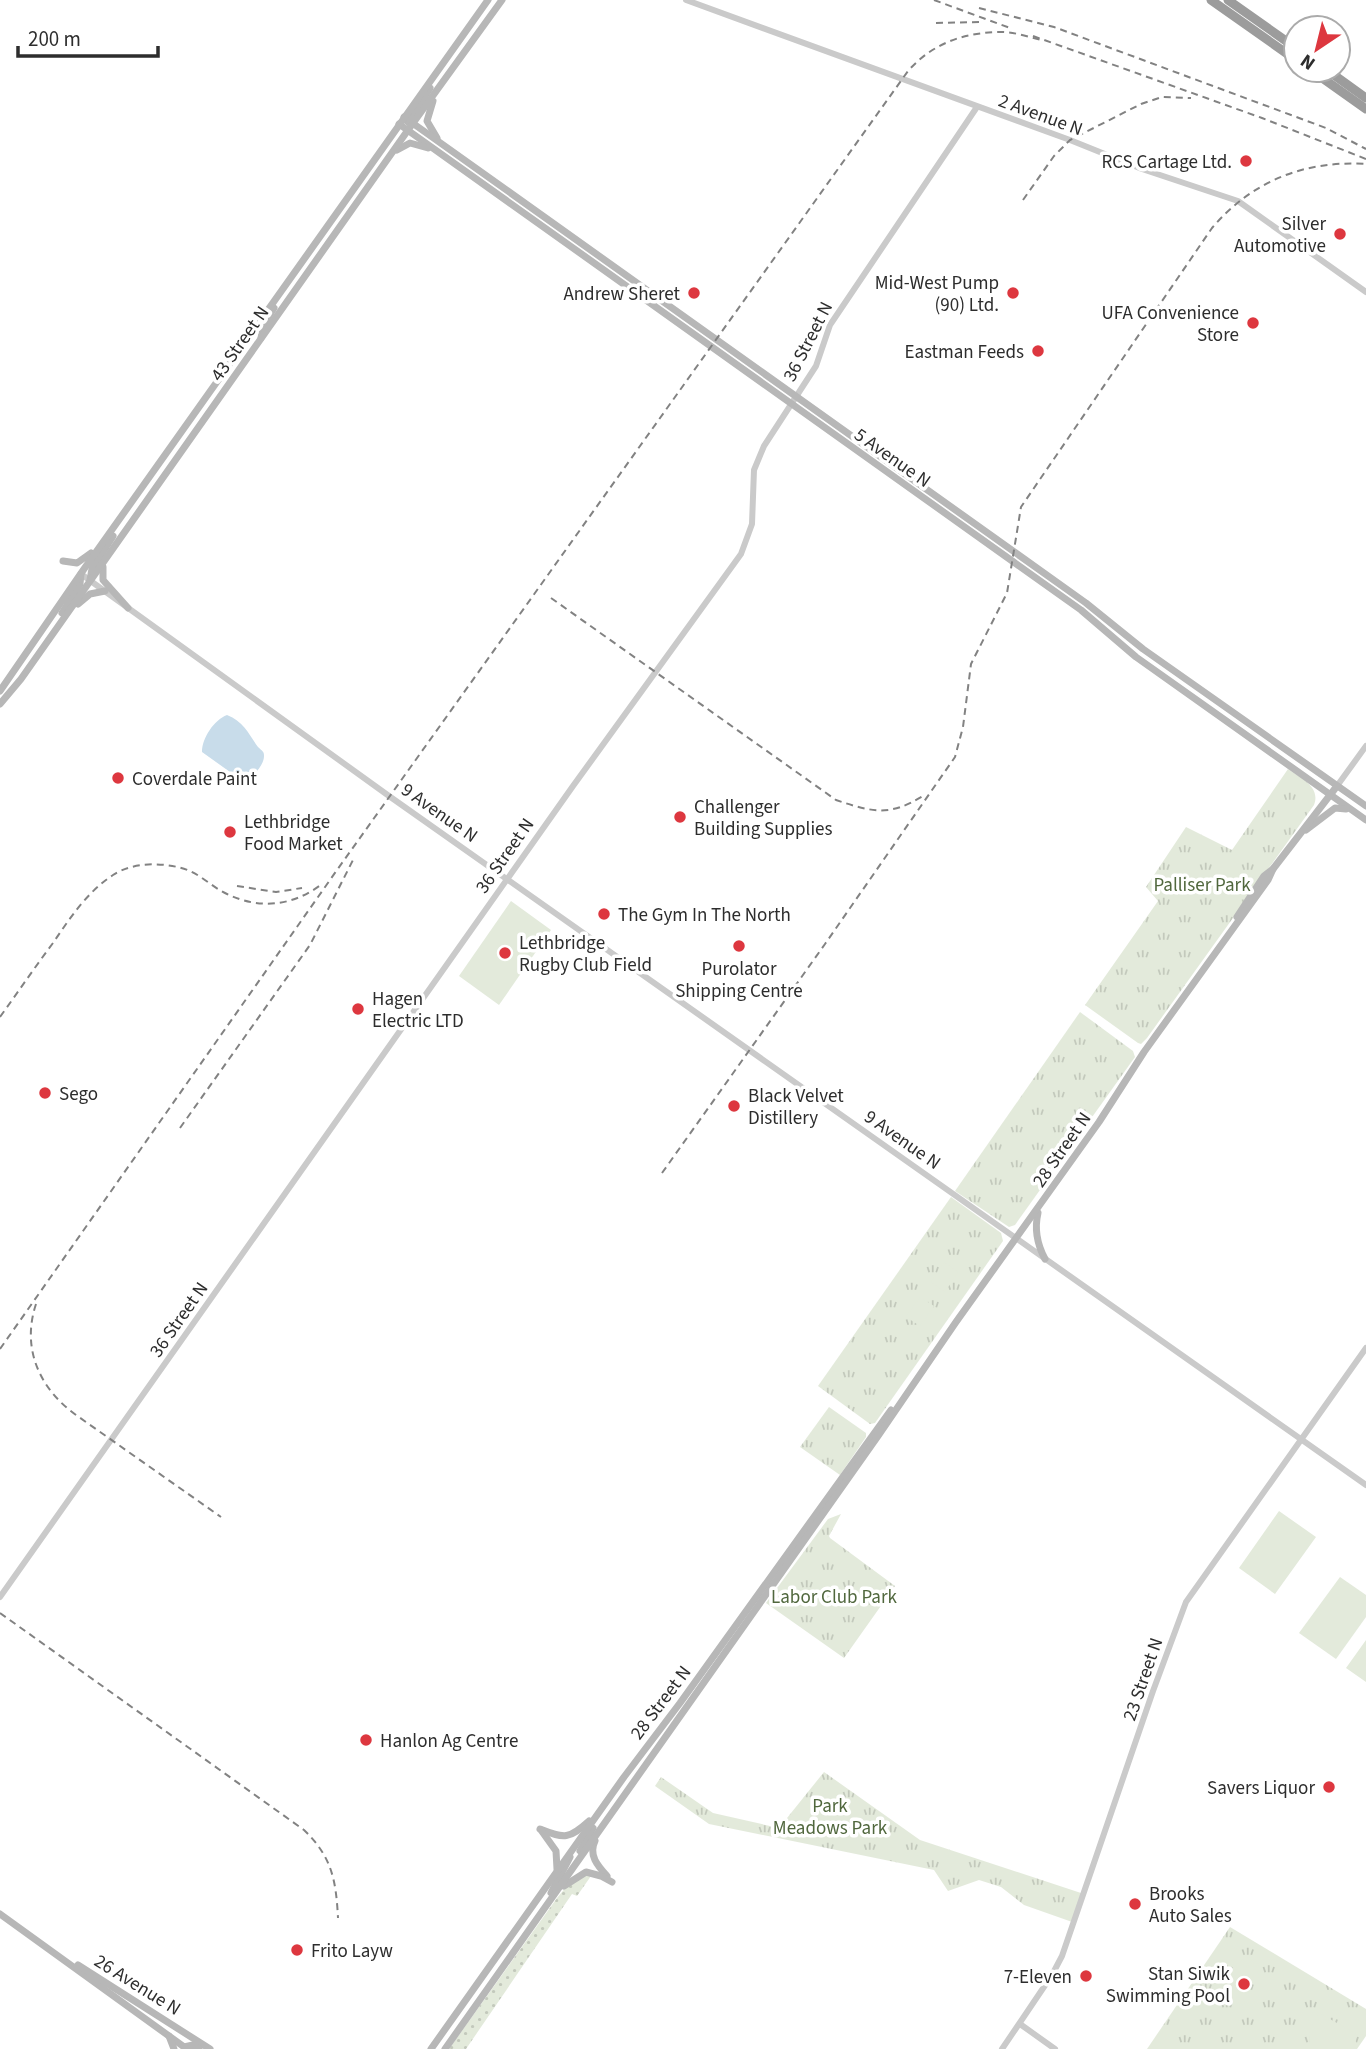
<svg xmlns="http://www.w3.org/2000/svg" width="1366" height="2049" viewBox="0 0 1366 2049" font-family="'Source Sans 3',sans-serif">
<defs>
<pattern id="grass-dots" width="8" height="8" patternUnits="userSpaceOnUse" patternTransform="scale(1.75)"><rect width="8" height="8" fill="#e3eadb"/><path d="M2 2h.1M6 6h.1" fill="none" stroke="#c3c9bc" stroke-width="1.8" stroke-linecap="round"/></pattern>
<pattern id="park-tufts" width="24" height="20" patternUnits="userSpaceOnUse" patternTransform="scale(1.75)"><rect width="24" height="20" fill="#e3eadb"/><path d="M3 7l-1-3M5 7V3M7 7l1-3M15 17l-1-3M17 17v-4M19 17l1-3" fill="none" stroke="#c3c9bc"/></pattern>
</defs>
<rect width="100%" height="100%" fill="#fff"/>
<path fill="url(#grass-dots)" d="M585 1876H591L577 1896 572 1894 466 2049H449L557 1898 567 1886Z"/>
<g fill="url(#park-tufts)">
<path d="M1288 769C1301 778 1321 787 1314 805L1147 1038 1141 1044 1138 1043 1085 1005 1158 901 1146 887 1186 827 1232 850Z"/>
<path d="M1080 1012 1133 1051 1135 1057 1015 1225 1009 1227 955 1191Z"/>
<path d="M951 1197 1001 1233 1003 1241 875 1423 870 1424 818 1386Z"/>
<path d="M829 1407 866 1433V1437L840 1475 800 1447Z"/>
<path d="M841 1514 829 1536 830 1538 895 1586 844 1658 766 1603 828 1519Z"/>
<path d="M824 1772 920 1840 1084 1894 1075 1923 1024 1905 1001 1887 979 1880 948 1891 934 1870 709 1824 655 1786 661 1777 713 1813 779 1828Z"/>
<path d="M1230 1927 1366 2009V2036L1357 2049H1147Z"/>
</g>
<g fill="#e3eadb">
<path d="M511 901 551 930 499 1005 459 976Z"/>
<path d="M944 1262 958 1272 945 1292 931 1282Z"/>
<path d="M920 1297 934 1306 920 1326 906 1317Z"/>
<path d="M1279 1511 1316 1537 1275 1594 1239 1568Z"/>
<path d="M1340 1577 1366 1595V1617L1336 1659 1299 1633Z"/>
<path d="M1366 1640V1682L1346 1668Z"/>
<path d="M1319 2013 1355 2033 1356 2044 1351 2049H1310L1309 2031Z"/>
</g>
<path fill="#c8dcea" d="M227 715C244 722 248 733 258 747 262 751 264 751 264 756 264 766 251 779 244 782L202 752C202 738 214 720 227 715Z"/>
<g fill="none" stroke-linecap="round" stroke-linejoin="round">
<g stroke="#cacaca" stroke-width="6">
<path d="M686 0 1070 140 1142 169 1238 201 1366 292"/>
<path d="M81 574 389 796 1366 1485"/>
<path d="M1337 786 1366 746"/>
<path d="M0 1597 573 786 741 554 752 524 754 470 764 446 816 366 830 325 977 107"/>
<path d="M1020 2024 1055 2049"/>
<path d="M1002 2049 1052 1975 1062 1956 1153 1691 1186 1602 1366 1348"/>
</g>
<g stroke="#b7b7b7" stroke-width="7">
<path d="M433 101 427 121 437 138"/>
<path d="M404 117 1086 603 1143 649 1366 806"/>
<path d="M408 122 430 88"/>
<path d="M399 124 1081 610 1136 657 1366 820"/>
<path d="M397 150 410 143 428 148"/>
<path d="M261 338 263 326 274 308"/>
<path d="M63 561 77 563 91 553"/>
<path d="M103 567V580L128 608"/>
<path d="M90 580 92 569 113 536"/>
<path d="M78 604 90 594 105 591"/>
<path d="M62 613 80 584 81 574"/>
<path d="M0 691 84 569 488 0"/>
<path d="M0 704 21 679 408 130 502 0"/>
<path d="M1306 830 1335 808 1346 809"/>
<path d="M1237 917 1264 876 1273 869 1337 786"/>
<path d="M1038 1213C1034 1230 1037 1244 1045 1259"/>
<path d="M540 1829C565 1839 569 1839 589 1821"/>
<path d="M541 1830 556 1851 557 1869"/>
<path d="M595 1841C588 1855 598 1866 607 1876"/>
<path d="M580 1851 593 1828"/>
<path d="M564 1886 586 1872 601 1876 612 1882"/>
<path d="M551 1893 570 1857"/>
<path d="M0 1914 187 2049"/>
<path d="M78 1965 210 2049"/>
<path d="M169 2036 174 2049"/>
<path d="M184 2047 193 2045 199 2049"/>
<path d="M431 2049 624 1777 680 1703 891 1410"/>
<path d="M445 2049 878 1436 956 1322 1099 1122 1144 1052 1268 880 1273 869"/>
</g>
<g stroke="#9c9c9c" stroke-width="9">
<path d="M1211 0 1296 60"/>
<path d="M1228 0 1296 48"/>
<path d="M1311 70 1366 109"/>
<path d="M1327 70 1366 98"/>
</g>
<g stroke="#828282" stroke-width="2" stroke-dasharray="7 5" stroke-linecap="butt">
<path d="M934 0 1010 28"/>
<path d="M979 8 1054 27 1326 128 1366 149"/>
<path d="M936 23 983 22"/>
<path d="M1033 36 1262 118 1366 159"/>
<path d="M1023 200 1054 156 1070 140 1141 104 1162 97 1191 98"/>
<path d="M551 598 836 800C872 812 889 817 923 796"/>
<path d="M237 886 276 892 302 888"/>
<path d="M0 1017C18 992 35 967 53 943 70 918 87 892 113 875 134 861 168 862 190 871 203 877 214 888 227 894 260 910 293 906 322 884"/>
<path d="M180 1128 310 945 353 860"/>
<path d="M662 1173 825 944 955 757 963 727 971 664 1007 593 1021 507 1212 228C1252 181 1305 160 1366 164"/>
<path d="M36 1304C21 1349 40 1389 76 1415L221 1517"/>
<path d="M0 1349 337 870 908 71C932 44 962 33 998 32 1012 31 1028 37 1042 40"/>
<path d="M0 1613 304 1830C332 1857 336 1880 338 1918"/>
</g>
</g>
<g fill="#dd373f" stroke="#fff" stroke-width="2.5">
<circle cx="1246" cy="161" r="7"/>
<circle cx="1340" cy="234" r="7"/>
<circle cx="694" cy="293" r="7"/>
<circle cx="1013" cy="293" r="7"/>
<circle cx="1253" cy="323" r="7"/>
<circle cx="1038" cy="351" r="7"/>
<circle cx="118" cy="778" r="7"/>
<circle cx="680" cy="817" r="7"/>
<circle cx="230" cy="832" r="7"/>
<circle cx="604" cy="914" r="7"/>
<circle cx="739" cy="946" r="7"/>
<circle cx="505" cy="953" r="7"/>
<circle cx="358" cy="1009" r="7"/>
<circle cx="45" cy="1093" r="7"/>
<circle cx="734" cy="1106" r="7"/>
<circle cx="366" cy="1740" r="7"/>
<circle cx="1329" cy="1787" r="7"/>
<circle cx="1135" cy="1904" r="7"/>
<circle cx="297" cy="1950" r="7"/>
<circle cx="1086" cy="1976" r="7"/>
<circle cx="1244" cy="1984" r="7"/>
</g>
<g text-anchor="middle" stroke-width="7" stroke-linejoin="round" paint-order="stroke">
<g font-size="19" fill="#2d2d2d" stroke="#fff">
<text transform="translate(1041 114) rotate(20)" y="7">2 Avenue N</text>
<text transform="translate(807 341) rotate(-63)" y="7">36 Street N</text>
<text transform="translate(239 343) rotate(-55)" y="7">43 Street N</text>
<text transform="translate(893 457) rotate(35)" y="7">5 Avenue N</text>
<text transform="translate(440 812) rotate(35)" y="7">9 Avenue N</text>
<text transform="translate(504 855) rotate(-55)" y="7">36 Street N</text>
<text transform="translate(903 1139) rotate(35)" y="7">9 Avenue N</text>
<text transform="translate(1061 1149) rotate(-55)" y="7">28 Street N</text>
<text transform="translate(178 1319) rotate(-55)" y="7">36 Street N</text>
<text transform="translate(1142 1679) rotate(-71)" y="7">23 Street N</text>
<text transform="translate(660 1702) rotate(-53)" y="7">28 Street N</text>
<text transform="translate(138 1984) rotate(32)" y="7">26 Avenue N</text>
</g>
<g font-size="19" fill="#2d2d2d" stroke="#fff" text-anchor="start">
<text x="1232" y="168" text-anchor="end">RCS Cartage Ltd.</text>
<text x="1326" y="230" text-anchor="end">Silver<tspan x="1326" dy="22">Automotive</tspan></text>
<text x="999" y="289" text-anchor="end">Mid-West Pump<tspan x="999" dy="22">(90) Ltd.</tspan></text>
<text x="680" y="300" text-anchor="end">Andrew Sheret</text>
<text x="1239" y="319" text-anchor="end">UFA Convenience<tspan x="1239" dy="22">Store</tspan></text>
<text x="1024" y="358" text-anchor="end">Eastman Feeds</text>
<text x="132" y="785">Coverdale Paint</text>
<text x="694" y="813">Challenger<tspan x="694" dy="22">Building Supplies</tspan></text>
<text x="244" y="828">Lethbridge<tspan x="244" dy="22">Food Market</tspan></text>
<text x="618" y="921">The Gym In The North</text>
<text x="519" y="949">Lethbridge<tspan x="519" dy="22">Rugby Club Field</tspan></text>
<text x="739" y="975" text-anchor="middle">Purolator<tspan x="739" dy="22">Shipping Centre</tspan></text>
<text x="372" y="1005">Hagen<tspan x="372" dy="22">Electric LTD</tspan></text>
<text x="59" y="1100">Sego</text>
<text x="748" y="1102">Black Velvet<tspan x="748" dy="22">Distillery</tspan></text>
<text x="380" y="1747">Hanlon Ag Centre</text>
<text x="1315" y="1794" text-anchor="end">Savers Liquor</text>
<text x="1149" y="1900">Brooks<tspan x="1149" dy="22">Auto Sales</tspan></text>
<text x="311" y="1957">Frito Layw</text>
<text x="1230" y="1980" text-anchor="end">Stan Siwik<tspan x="1230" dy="22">Swimming Pool</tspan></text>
<text x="1072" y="1983" text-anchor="end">7-Eleven</text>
</g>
<g font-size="19" fill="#50673d" stroke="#fff">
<text x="1202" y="891">Palliser Park</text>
<text x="834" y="1603">Labor Club Park</text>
<text x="830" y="1812">Park<tspan x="830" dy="22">Meadows Park</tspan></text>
</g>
</g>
<g transform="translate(1317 49) rotate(215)"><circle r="33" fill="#ffffff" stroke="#ababab" stroke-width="2"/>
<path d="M0-5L12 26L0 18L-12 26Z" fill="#dd373f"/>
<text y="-10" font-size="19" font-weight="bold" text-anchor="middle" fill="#2d2d2d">N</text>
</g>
<path d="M18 46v10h140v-10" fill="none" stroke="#2d2d2d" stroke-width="3.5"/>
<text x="28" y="46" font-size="21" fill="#2d2d2d" stroke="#ffffff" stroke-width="5" paint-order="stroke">200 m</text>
</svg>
